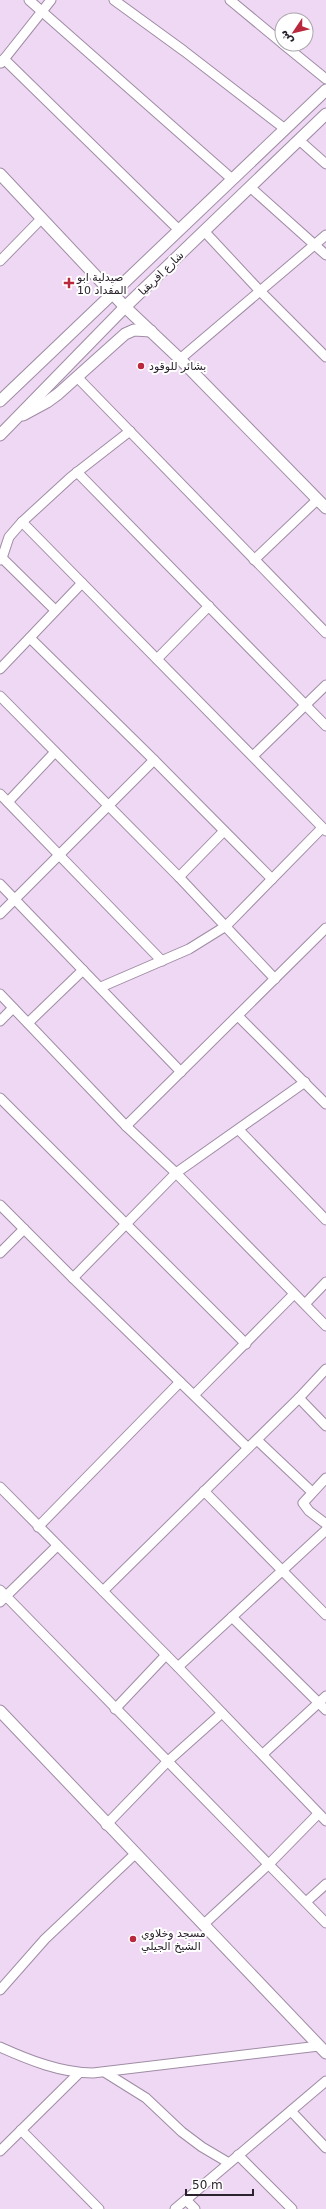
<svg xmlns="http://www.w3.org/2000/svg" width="326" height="2209" viewBox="0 0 326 2209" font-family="'DejaVu Sans','Noto Naskh Arabic',sans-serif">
<rect width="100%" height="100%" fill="#eed8f3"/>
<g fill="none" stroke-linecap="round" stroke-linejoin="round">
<defs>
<g id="minor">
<path d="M29 0 232 179"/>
<path d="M114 0 184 51 285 129"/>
<path d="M230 0 282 43"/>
<path d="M283 44 326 79"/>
<path d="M4 59 179 230"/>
<path d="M1 63 51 0"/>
<path d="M299 140 326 164"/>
<path d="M250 187 326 255"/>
<path d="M204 231 259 290 326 357"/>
<path d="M0 261 42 218"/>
<path d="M180 359 326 235"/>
<path d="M77 377 326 633"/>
<path d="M77 472 326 726"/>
<path d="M22 522 326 831"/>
<path d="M2 558 55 610"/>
<path d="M0 560 2 558 9 537 22 522 71 477 130 431"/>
<path d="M254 560 317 500"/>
<path d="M30 638 154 760 272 879"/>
<path d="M157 659 209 606"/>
<path d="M0 669 82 583"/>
<path d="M0 696 179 877 275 979"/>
<path d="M253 756 326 685"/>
<path d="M0 794 162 961"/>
<path d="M8 802 55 752"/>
<path d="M179 877 224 831"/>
<path d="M0 884 181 1072"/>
<path d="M0 914 154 760"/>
<path d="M101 987 189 949 226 926 322 828"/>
<path d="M0 994 126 1126 176 1173 326 1326"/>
<path d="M238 1016 326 1104"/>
<path d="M0 1021 13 1008"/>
<path d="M28 1023 83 970"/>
<path d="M0 1098 246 1344"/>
<path d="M126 1126 326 928"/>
<path d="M239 1130 326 1220"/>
<path d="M0 1205 73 1278 248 1448"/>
<path d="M0 1253 24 1229"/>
<path d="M73 1278 176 1173 305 1082"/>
<path d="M305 1304 326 1282"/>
<path d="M194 1395 294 1294"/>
<path d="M299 1398 326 1426"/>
<path d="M257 1440 312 1492"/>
<path d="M326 1478 303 1503 309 1511 326 1524"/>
<path d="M0 1487 178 1667 326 1821"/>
<path d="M204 1491 326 1615"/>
<path d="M38 1527 180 1382"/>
<path d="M0 1590 326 1923"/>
<path d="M103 1591 299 1398 326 1369"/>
<path d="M0 1602 57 1546"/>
<path d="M232 1617 326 1710"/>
<path d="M178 1667 326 1530"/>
<path d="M115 1709 166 1655"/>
<path d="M263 1754 326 1696"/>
<path d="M106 1825 167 1762 222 1713"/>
<path d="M306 1902 326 1884"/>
<path d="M204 1924 269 1864 318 1814"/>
<path d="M0 1990 45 1939 135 1854"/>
<path d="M0 2047C29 2060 61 2073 93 2073L319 2046"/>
<path d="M106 2073 146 2098 182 2132 202 2147 229 2163"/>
<path d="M291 2111 326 2148"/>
<path d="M21 2130 99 2209"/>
<path d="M0 2151 79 2073"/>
<path d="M238 2155 292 2209"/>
<path d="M186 2200 195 2209"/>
<path d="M175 2209 326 2081"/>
</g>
<g id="tertiary">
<path d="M0 174 125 307 180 359 326 508"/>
<path d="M0 401 326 90"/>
<path d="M23 415 47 402 58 394 125 334 134 330 151 331"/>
<path d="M0 435 125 307 326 114"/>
<path d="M0 1711 326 2053"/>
</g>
</defs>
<use href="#minor" stroke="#a08ca5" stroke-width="11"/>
<use href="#tertiary" stroke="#a08ca5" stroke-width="13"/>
<use href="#minor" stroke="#fff" stroke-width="9"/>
<use href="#tertiary" stroke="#fff" stroke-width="11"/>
</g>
<g fill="#b9283d" stroke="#fff" stroke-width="1.5">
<path d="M67 277h4v4h4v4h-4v4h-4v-4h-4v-4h4z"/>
<circle cx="141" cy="366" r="4"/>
<circle cx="133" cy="1939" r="4"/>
</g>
<g text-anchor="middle" stroke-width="4" stroke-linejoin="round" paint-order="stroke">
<g font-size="11" fill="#2a222c" stroke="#fff">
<text transform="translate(161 273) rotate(-44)" y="4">شارع افريقيا</text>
</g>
<g font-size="11" fill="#2a222c" stroke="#fff" text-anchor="start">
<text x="77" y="281">صيدلية ابو<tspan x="77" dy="13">المقداد 10</tspan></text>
<text x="149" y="370">بشائر للوقود</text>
<text x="141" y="1937">مسجد وخلاوي<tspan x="141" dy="13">الشيخ الجيلي</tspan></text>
</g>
</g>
<g transform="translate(294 32) rotate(235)"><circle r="19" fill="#ffffff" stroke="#aaa7ab"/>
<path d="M0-3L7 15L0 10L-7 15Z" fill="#b9283d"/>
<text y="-6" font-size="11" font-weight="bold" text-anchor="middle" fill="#2a222c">ش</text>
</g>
<path d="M186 2189v6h67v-6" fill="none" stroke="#2a222c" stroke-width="2"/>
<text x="192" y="2189" font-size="12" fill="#2a222c" stroke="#ffffff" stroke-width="3" paint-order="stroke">50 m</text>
</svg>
